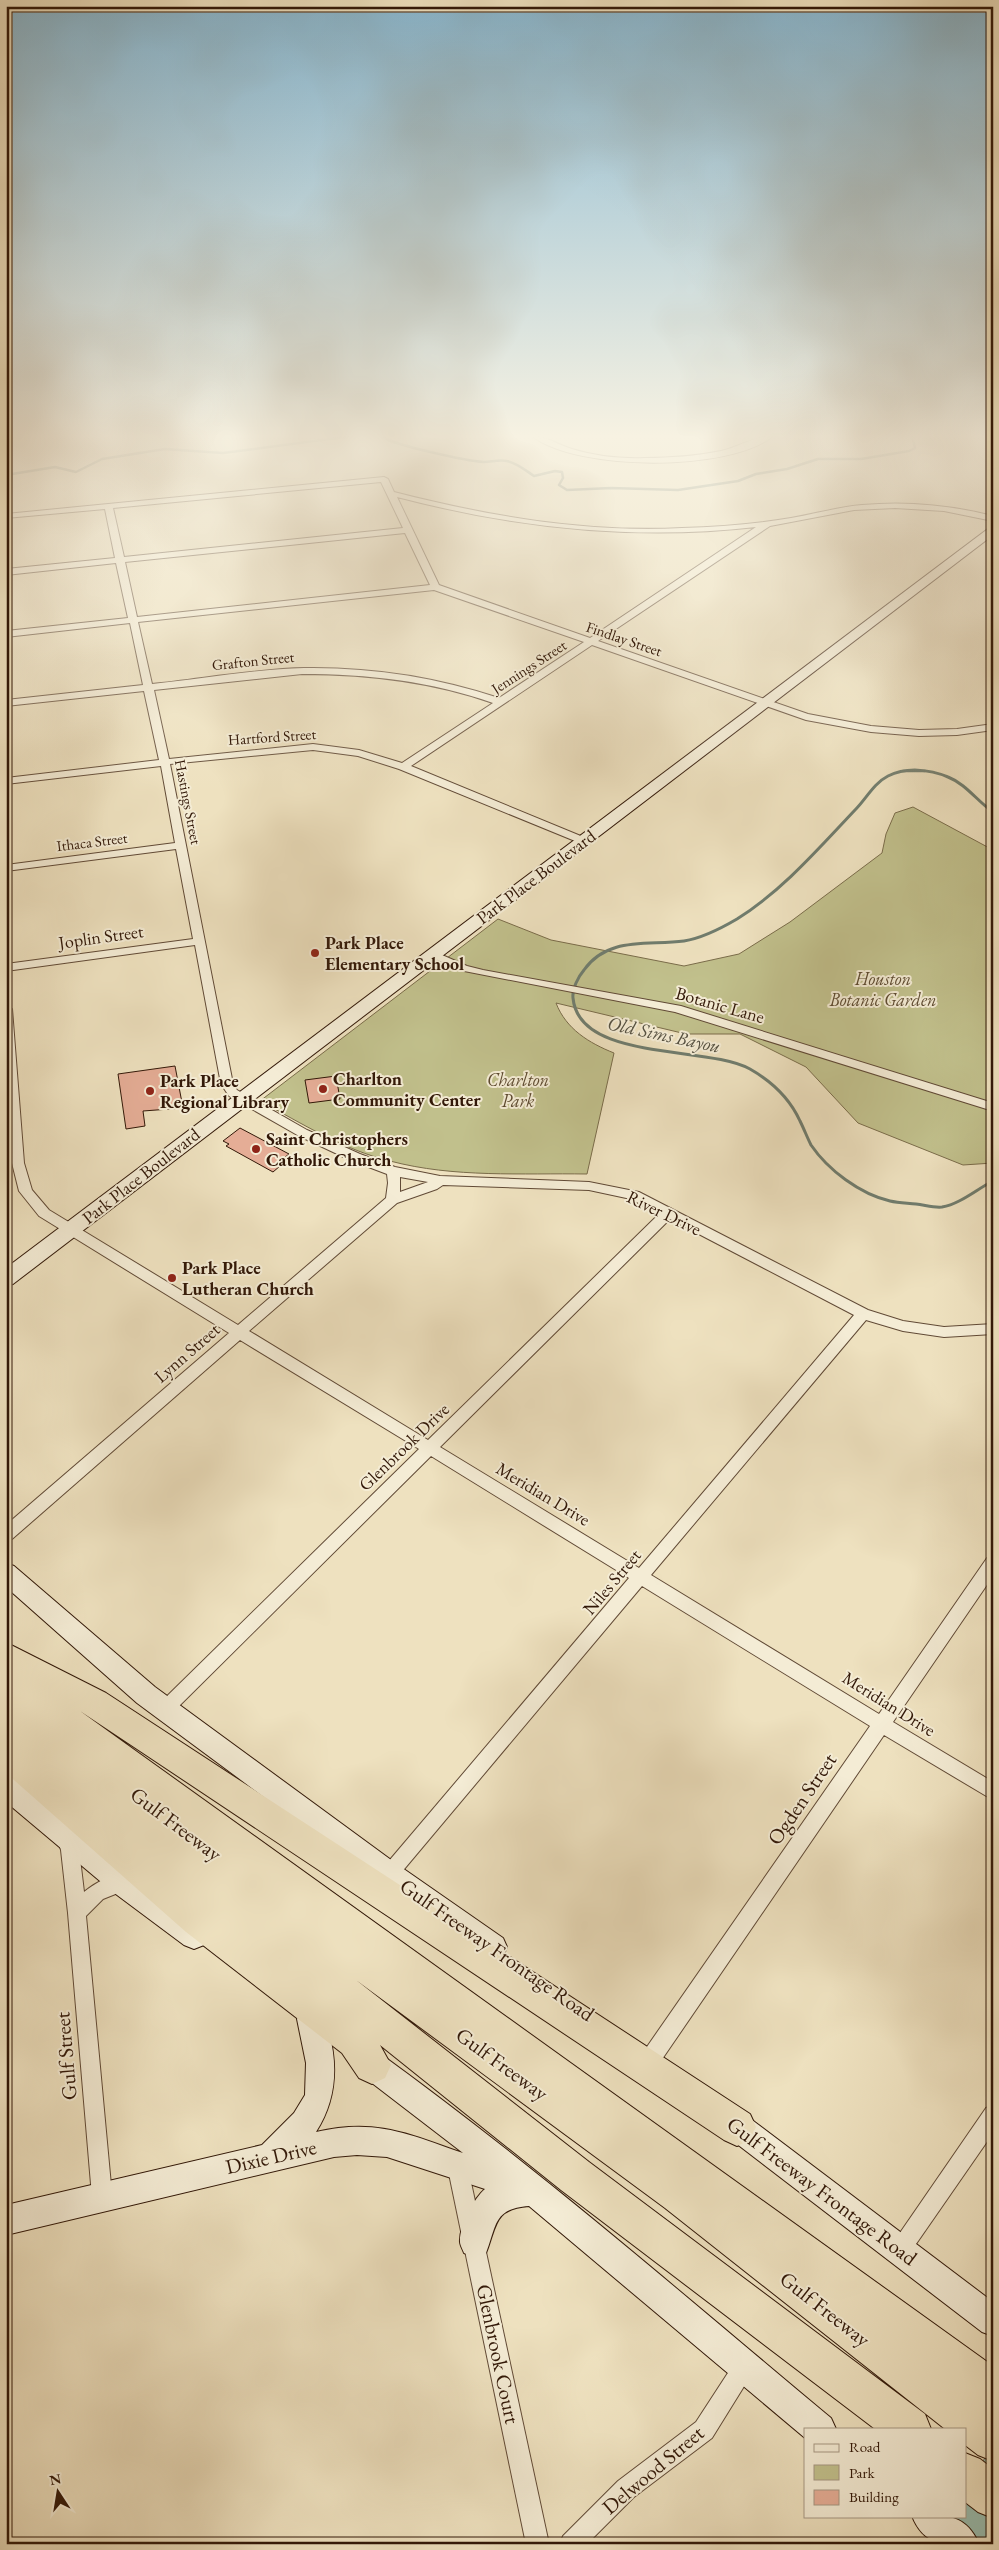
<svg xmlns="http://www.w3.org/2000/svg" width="999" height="2550" viewBox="0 0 999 2550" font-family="'EB Garamond',serif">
<rect width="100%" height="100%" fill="#eee1bf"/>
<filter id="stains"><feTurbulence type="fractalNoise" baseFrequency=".004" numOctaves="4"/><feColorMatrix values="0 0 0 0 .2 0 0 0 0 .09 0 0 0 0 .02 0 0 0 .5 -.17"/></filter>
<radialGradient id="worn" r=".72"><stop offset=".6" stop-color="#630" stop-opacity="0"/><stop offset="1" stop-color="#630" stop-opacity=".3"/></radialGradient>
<path fill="#c1c08c" stroke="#7a6c4a" d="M913 807 993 850V1163L963 1165 858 1123 806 1067 740 1034H686L556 1003C566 1029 589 1043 614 1053L587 1174C522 1173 454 1178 390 1161 344 1150 301 1123 260 1101L498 919 551 940 684 966 739 954 790 922 882 853 886 834 895 813Z"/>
<path fill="#99beb0" stroke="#707c6d" d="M993 2444V2544H936L951 2516H965V2492Z"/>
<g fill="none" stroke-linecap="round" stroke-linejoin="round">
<g stroke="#707c6d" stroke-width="2.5">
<path d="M382 436C391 445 468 461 484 462 491 462 499 459 507 461 517 463 525 470 534 476L555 471 562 472 563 478 559 485 567 490 611 488 678 490 738 481 756 474 787 469 818 459H861L909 451 915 448 912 436"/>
<path d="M6 475 55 467 76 472 102 459 165 449 223 453 352 436"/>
<path d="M903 771H925"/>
</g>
<path stroke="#707c6d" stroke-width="3" d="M993 812C977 801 966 784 948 777 929 769 906 767 888 776 874 783 866 799 855 810 819 848 782 891 737 919 720 929 703 938 684 941 648 946 608 936 584 970 578 977 572 989 573 998 579 1062 707 1045 750 1069 771 1081 790 1099 800 1121 804 1129 807 1137 811 1145 828 1170 860 1194 890 1201 899 1203 908 1203 916 1204 925 1205 934 1208 942 1207 960 1204 977 1189 993 1181"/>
</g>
<g fill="#e5ad96" stroke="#321808">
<path d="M175 1066 183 1108 143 1111 145 1126 126 1129 118 1074Z"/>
<path d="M336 1076 340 1099 309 1103 305 1080Z"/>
<path d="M240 1128 289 1154 284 1158 287 1160 273 1172 226 1146 229 1144 223 1141Z"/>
</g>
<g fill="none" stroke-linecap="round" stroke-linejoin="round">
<defs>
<g id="street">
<path d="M6 436H17L6 439Z"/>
<path d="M532 436C547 436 558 445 572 449 595 456 620 459 645 458 670 458 696 456 721 451 739 447 755 436 773 436 730 472 576 471 532 436Z"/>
<path d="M384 477 388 479 394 492C488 516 585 533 682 528 718 527 755 524 791 518 815 514 838 507 862 505 906 501 950 505 993 516V521L944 511 895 508 854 510 770 526 598 641 808 714 871 726 919 730 957 729 993 724V730L957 735 919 736 871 732 806 720 592 645 411 766 588 839V843H580L399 769 358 756 313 750 170 764 233 1084 237 1090 307 1130 360 1154 395 1167 440 1176 589 1182 639 1192 868 1310 903 1321 944 1327 993 1324V1334L944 1337 903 1331 866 1320 651 1575 879 1714 987 1558 993 1557V1576L893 1722 993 1782V1800L884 1735 656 2068 649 2071 642 2068 639 2061 642 2054 870 1726 642 1586 395 1880 389 1883 383 1880 380 1874 383 1868 629 1578 431 1456 172 1713 166 1715 160 1713 158 1708 160 1703 419 1449 240 1340 12 1539 6 1540V1525L229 1333 39 1216 19 1191 12 1163 6 1092V1005L12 1009 24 1163 32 1190 49 1210 238 1325 386 1198 388 1183 387 1174 350 1160 299 1136 229 1096 221 1084 195 945 6 971V964L193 939 176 849 6 871V865L175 843 161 766 6 784V778L159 760 144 691 6 706V700L143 685 130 623 6 637V631L128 618 116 563 6 575V569L115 558 105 509 6 518V514ZM381 482 403 528 124 557 113 508ZM397 497C515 528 634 541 756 527L590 638 439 585ZM405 533 430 585 137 617 125 562ZM434 590 584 642 499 698C436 677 371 667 304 668 256 669 201 679 152 684L138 622ZM302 674C368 674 431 681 493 703L402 763 359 750 313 744 169 759 154 690ZM400 1177 428 1182 400 1192ZM443 1185 589 1190 631 1199 659 1214 428 1440 249 1331 397 1203 437 1189ZM670 1219 854 1315 639 1568 440 1447Z"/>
<path d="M433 951 467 966 483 970 681 1006 993 1103V1111L675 1012 459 970 429 956 427 954Z"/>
<path d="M66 1831 72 1833 79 1850 84 1892C95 1883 114 1871 128 1877L131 1883 128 1889 103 1899 86 1916 112 2196 109 2203 102 2206 95 2203 92 2196 68 1913 61 1850 57 1839 60 1833Z"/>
<path d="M993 2105V2133L907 2257 900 2260 893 2257 890 2250 893 2243 986 2108Z"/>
<path d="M457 2154 464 2157 467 2164 549 2544H526L447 2164 450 2157Z"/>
<path d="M745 2356 753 2359 756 2367 712 2438 634 2497 587 2544H560L563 2536 618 2481 696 2422 737 2359Z"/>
</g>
<g id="secondary">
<path d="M993 525V535L13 1284 6 1286V1268Z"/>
<path d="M6 1563 14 1566 155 1687 398 1865 503 1938 507 1947 503 1956 493 1960 483 1956 380 1883 137 1703 6 1587Z"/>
<path d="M6 1774 15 1778 131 1874 204 1927 207 1936 204 1945 194 1949 184 1945 113 1892 6 1802Z"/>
<path d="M311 2005 321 2009C338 2051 341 2093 316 2132 376 2118 408 2134 463 2153L355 2070 351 2060 355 2050 365 2046 375 2050C533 2164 681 2293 831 2418L836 2429H805V2438L529 2206C493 2209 497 2225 486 2253L475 2257 464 2253C463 2250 460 2245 460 2242 459 2227 474 2198 485 2189L387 2157 357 2155 334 2157 6 2235V2205L262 2145 294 2113 305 2095 306 2063 297 2019 301 2009Z"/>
<path d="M730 2107 740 2111 993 2302V2336L982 2332 720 2131 716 2121 720 2111Z"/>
<path d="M912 2516C942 2516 965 2511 979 2544 948 2544 925 2549 912 2516Z"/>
</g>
<g id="highway">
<path d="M11 1645 106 1693 750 2114 756 2127 750 2140 737 2146 724 2140 80 1711 993 2366V2412L989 2410 993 2413V2461L978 2455 965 2445V2429H945L665 2208 356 1980 589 2162 925 2414 931 2429H875L561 2190 380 2045 391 2065 385 2078 372 2084 359 2078 342 2053 186 1932 6 1773V1647Z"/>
<path d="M965 2453 980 2459 993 2469V2518L978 2512 965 2502Z"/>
</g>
</defs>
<use href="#street" stroke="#614a36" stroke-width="2"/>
<use href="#secondary" stroke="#321808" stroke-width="2"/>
<use href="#highway" stroke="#321808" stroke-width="2"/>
<use href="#street" fill="#f4ecd5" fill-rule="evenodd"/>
<use href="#secondary" fill="#f4ecd5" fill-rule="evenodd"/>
<use href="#highway" fill="#eee1bf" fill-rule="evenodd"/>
</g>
<linearGradient id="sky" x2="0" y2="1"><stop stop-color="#88b8d2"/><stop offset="0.55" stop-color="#f7f2e2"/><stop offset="1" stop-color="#f7f2e2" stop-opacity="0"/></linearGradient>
<rect width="999" height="793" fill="url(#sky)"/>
<g fill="#8f2418" stroke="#f4ecd5" stroke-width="2">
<circle cx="315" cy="953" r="5"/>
<circle cx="323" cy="1089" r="5"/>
<circle cx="150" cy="1091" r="5"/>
<circle cx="256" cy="1149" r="5"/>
<circle cx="172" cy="1278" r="5"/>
</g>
<g text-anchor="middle" stroke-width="4" stroke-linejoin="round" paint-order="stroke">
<g font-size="15" fill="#321808" stroke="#f4ecd5">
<text transform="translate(624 639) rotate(19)" y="5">Findlay Street</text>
<text transform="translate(253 661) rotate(-6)" y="5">Grafton Street</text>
<text transform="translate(529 667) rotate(-33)" y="5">Jennings Street</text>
<text transform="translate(272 737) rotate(-4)" y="5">Hartford Street</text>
<text transform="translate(188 802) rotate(79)" y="5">Hastings Street</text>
<text transform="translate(92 842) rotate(-7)" y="5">Ithaca Street</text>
</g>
<g font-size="18" fill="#321808" stroke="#f4ecd5">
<text transform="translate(536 877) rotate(-37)" y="6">Park Place Boulevard</text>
<text transform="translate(101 937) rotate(-8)" y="6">Joplin Street</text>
<text transform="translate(720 1005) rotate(16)" y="6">Botanic Lane</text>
<text transform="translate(141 1176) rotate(-38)" y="6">Park Place Boulevard</text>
<text transform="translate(664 1213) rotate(26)" y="6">River Drive</text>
<text transform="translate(187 1353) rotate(-41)" y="6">Lynn Street</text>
<text transform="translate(404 1447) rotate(-44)" y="6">Glenbrook Drive</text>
<text transform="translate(543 1494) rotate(31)" y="6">Meridian Drive</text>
<text transform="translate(612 1582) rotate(-50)" y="6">Niles Street</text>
<text transform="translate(889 1704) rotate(32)" y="6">Meridian Drive</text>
</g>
<g font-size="18" font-weight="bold" fill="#321808" stroke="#f4ecd5" text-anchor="start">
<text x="325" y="949">Park Place<tspan x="325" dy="21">Elementary School</tspan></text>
<text x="333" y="1085">Charlton<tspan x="333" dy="21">Community Center</tspan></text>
<text x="160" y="1087">Park Place<tspan x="160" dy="21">Regional Library</tspan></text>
<text x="266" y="1145">Saint Christophers<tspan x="266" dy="21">Catholic Church</tspan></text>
<text x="182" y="1274">Park Place<tspan x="182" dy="21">Lutheran Church</tspan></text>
</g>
<g font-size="18" font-style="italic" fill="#5d4a30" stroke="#f4ecd5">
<text x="883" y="985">Houston<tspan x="883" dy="21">Botanic Garden</tspan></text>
<text x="518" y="1086">Charlton<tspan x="518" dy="21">Park</tspan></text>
</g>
<g font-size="19" font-style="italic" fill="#565243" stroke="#f4ecd5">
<text transform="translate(664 1034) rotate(12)" y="7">Old Sims Bayou</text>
</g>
<g font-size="21" fill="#321808" stroke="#f4ecd5">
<text transform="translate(802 1799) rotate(-56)" y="7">Ogden Street</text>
<text transform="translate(176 1824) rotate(37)" y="7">Gulf Freeway</text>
<text transform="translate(497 1950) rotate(35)" y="7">Gulf Freeway Frontage Road</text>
<text transform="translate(66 2056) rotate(-95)" y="7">Gulf Street</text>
<text transform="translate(502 2064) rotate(36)" y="7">Gulf Freeway</text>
<text transform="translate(271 2157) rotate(-13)" y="7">Dixie Drive</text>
<text transform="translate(822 2191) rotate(37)" y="7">Gulf Freeway Frontage Road</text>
<text transform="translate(825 2309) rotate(38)" y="7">Gulf Freeway</text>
<text transform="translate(498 2354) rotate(78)" y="7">Glenbrook Court</text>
<text transform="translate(653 2470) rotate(-40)" y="7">Delwood Street</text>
</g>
</g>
<rect width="999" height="2550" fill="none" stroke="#eee1bf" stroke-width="25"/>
<rect x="8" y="8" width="984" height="2535" fill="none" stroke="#321808" stroke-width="2.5"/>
<rect x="12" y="12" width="974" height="2525" fill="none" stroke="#321808"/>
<rect x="804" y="2428" width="162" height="90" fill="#f4ecd5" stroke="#a69783"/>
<rect x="814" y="2444" width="25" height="8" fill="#f4ecd5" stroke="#a69783"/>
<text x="849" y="2452" font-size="15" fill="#321808">Road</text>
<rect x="814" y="2465" width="25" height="15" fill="#c1c08c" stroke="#a69783"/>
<text x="849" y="2478" font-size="15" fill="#321808">Park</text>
<rect x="814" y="2490" width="25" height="15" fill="#e5ad96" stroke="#a69783"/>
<text x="849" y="2502" font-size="15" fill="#321808">Building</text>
<g transform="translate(58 2492) rotate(348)" stroke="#f4ecd5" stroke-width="4" paint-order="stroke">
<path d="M0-4L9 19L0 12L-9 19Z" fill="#321808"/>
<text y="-8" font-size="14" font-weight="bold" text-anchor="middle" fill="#321808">N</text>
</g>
<rect width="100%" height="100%" filter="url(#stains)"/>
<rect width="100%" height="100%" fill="url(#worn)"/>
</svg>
